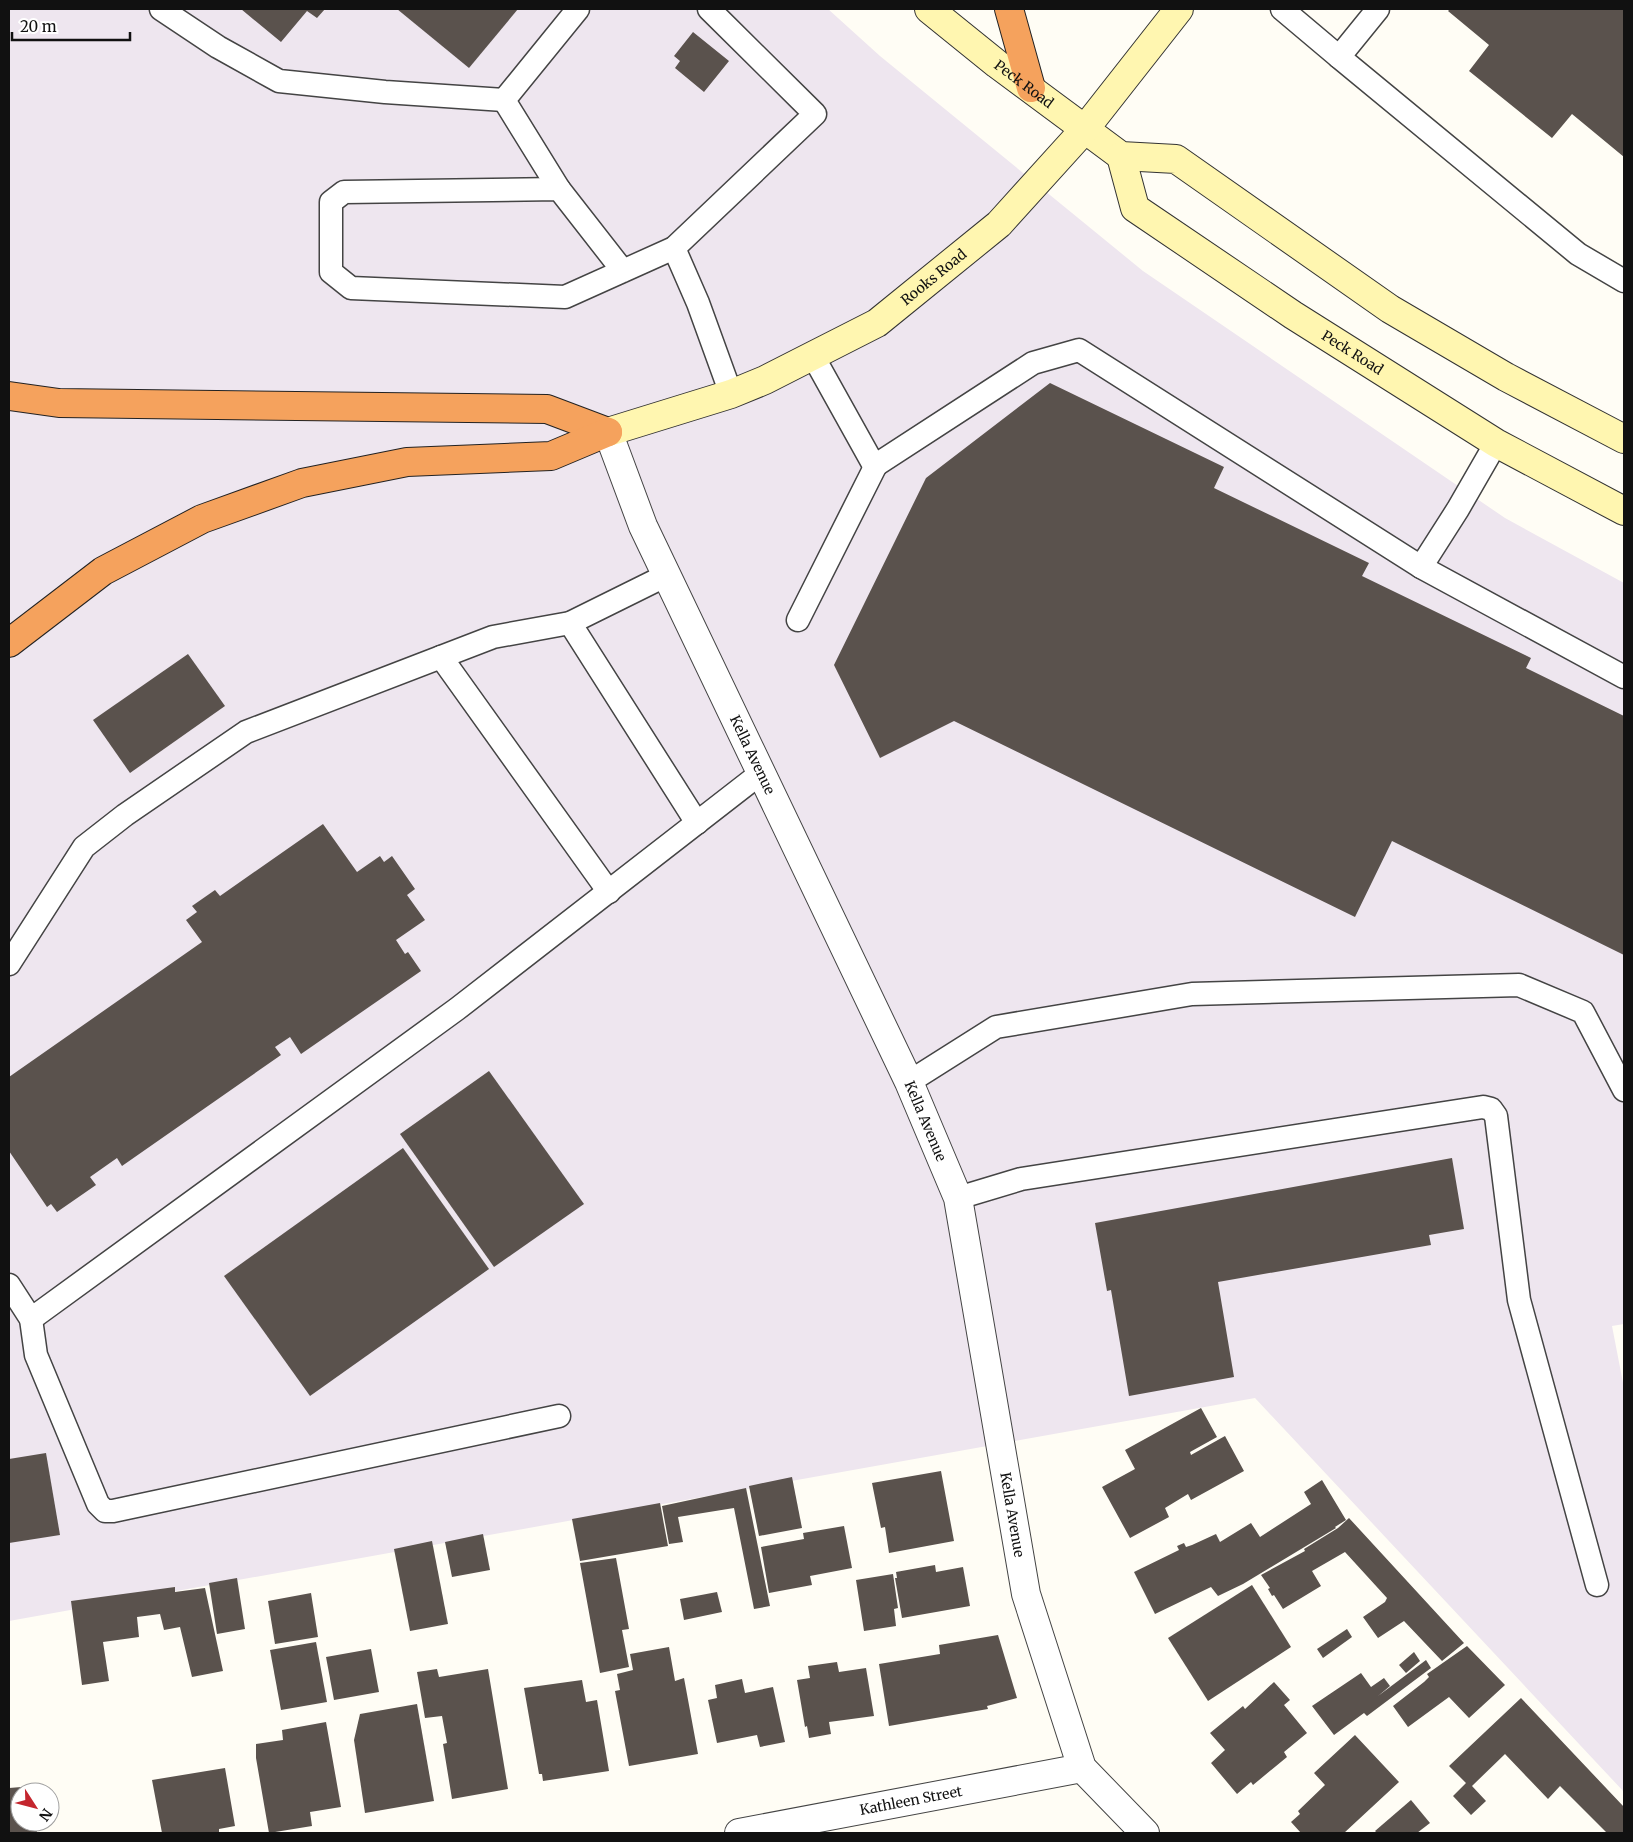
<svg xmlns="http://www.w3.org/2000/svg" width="1633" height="1842" viewBox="0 0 1633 1842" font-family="Merriweather,serif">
<rect width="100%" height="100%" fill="#fffdf5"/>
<path fill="#eee6ef" d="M9 9H828L880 56 1143 271 1505 518 1624 583V1324L1612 1326 1624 1388V1792L1255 1398 9 1621Z"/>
<g fill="#5a524d">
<path d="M241 9H325L317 18 307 11 281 42Z"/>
<path d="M397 9H518L469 68Z"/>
<path d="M1450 9H1624V157L1572 114 1552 138 1469 71 1489 45 1448 11Z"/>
<path d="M693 32 729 61 704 92 675 68 680 61 674 56Z"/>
<path d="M1050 383 1224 467 1214 488 1369 563 1362 576 1531 658 1526 668 1624 716V955L1392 841 1355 917 954 721 880 758 834 665 926 478Z"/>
<path d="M188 654 225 706 130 773 93 720Z"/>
<path d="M323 824 357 872 380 856 384 862 392 856 415 889 407 895 425 920 396 940 405 954 408 952 421 971 301 1054 290 1037 275 1047 281 1055 122 1166 117 1158 90 1177 96 1185 57 1212 51 1204 47 1207 9 1151V1077L202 942 186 920 197 912 192 906 215 890 220 896Z"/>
<path d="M489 1071 584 1204 494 1267 400 1134Z"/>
<path d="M403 1148 489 1269 310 1396 224 1276Z"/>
<path d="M1452 1158 1464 1229 1429 1235 1431 1245 1218 1282 1234 1377 1129 1396 1111 1290 1107 1291 1095 1223Z"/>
<path d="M1201 1408 1217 1437 1190 1452 1191 1455 1225 1436 1244 1471 1191 1500 1188 1494 1165 1508 1169 1517 1130 1538 1102 1487 1135 1469 1125 1450Z"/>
<path d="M46 1453 60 1535 9 1543V1459Z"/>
<path d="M941 1471 954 1541 889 1553 885 1527 881 1528 872 1483Z"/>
<path d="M792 1477 802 1528 759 1536 749 1486Z"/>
<path d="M1322 1480 1346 1520 1335 1527 1336 1528 1243 1584 1218 1596 1211 1587 1155 1614 1134 1572 1179 1550 1177 1546 1184 1543 1186 1547 1192 1545 1216 1534 1220 1542 1251 1523 1260 1537 1311 1504 1304 1492Z"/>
<path d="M746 1488 770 1606 754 1609 734 1508 678 1517 683 1542 669 1544 662 1506Z"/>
<path d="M660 1503 668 1546 580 1561 572 1519Z"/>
<path d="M1349 1518 1464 1643 1442 1661 1404 1621 1378 1638 1363 1617 1385 1602 1387 1598 1345 1552 1312 1571 1321 1586 1283 1609 1274 1595 1272 1596 1268 1589 1270 1588 1261 1575 1305 1551 1304 1549 1338 1528Z"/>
<path d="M844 1526 852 1568 810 1576 812 1585 769 1593 761 1547 804 1539 803 1533Z"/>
<path d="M483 1534 490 1570 452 1577 445 1542Z"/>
<path d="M432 1541 448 1624 410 1631 394 1549Z"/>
<path d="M616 1558 629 1629 622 1630 629 1667 600 1673 580 1563Z"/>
<path d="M935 1565 936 1572 963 1567 970 1606 902 1618 895 1578H897L896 1572Z"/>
<path d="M893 1574 898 1608 894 1609 896 1626 864 1631 856 1580Z"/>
<path d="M237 1578 245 1629 217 1634 209 1583Z"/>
<path d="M1252 1585 1291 1647 1208 1701 1168 1638Z"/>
<path d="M175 1587V1592L205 1588 223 1671 192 1677 180 1627 164 1630 160 1614 137 1617 139 1637 103 1642 109 1681 82 1685 71 1601Z"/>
<path d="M717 1592 722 1612 684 1620 680 1599Z"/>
<path d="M311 1593 318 1637 275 1644 268 1601Z"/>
<path d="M1347 1629 1352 1637 1323 1658 1317 1649Z"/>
<path d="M998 1635 1017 1698 987 1706 988 1709 889 1726 879 1664 940 1654 939 1645Z"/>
<path d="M316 1642 327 1702 281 1710 270 1650Z"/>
<path d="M1467 1646 1505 1685 1469 1718 1449 1697 1408 1727 1393 1706 1424 1682 1429 1677 1427 1674Z"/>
<path d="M669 1647 675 1681 684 1678 698 1754 629 1766 615 1691 620 1690 617 1674 633 1670 630 1654Z"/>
<path d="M371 1649 379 1692 334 1700 326 1657Z"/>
<path d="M1414 1652 1420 1661 1406 1673 1399 1665Z"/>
<path d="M1426 1660 1431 1668 1367 1716 1364 1713 1334 1735 1312 1706 1361 1673 1371 1687 1384 1678 1390 1686 1378 1696Z"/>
<path d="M837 1662 839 1672 866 1668 874 1716 829 1722 831 1734 809 1738 807 1726 805 1727 797 1680 810 1678 808 1666Z"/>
<path d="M437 1669 439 1677 488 1669 508 1789 452 1799 443 1744 447 1743 442 1716 425 1718 417 1672Z"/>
<path d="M742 1679 745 1693 773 1687 785 1742 760 1747 757 1735 717 1743 708 1700 717 1698 715 1685Z"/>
<path d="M582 1680 586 1702 597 1700 609 1771 543 1781 542 1774H539L524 1688Z"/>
<path d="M1274 1682 1290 1700 1284 1705 1307 1733 1284 1752 1287 1757 1253 1785 1251 1782 1237 1794 1211 1763 1225 1750 1210 1733 1243 1706 1245 1709Z"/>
<path d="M1521 1698 1624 1807V1833H1607L1560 1786 1548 1799 1505 1754 1472 1786 1486 1801 1471 1815 1453 1796 1466 1783 1449 1766Z"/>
<path d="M417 1704 434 1801 365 1813 354 1740 360 1714Z"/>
<path d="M326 1722 341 1807 310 1812 312 1826 269 1833 256 1758V1744L283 1740 282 1730Z"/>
<path d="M1355 1735 1399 1782 1344 1833H1301L1291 1822 1300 1814 1298 1811 1325 1785 1314 1773Z"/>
<path d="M225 1768 235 1826 219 1829V1833H162L152 1780Z"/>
<path d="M34 1786V1792H20V1822H36L37 1833H9V1788Z"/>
<path d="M1411 1800 1430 1823 1417 1833H1377L1375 1831Z"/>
</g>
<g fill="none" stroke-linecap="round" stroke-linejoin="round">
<defs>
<g id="lane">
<path d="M161 9 218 47 279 81 385 92 504 100"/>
<path d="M1282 9 1339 57"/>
<path d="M1378 9 1339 57 1578 254 1624 281"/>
<path d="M559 189 504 100 578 9"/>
<path d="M674 248 698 303 731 394"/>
<path d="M623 271 559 189 344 192 331 202V272L351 288 565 297 674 248 815 114 709 9"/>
<path d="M813 356 872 462 876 465 1033 363 1079 350 1421 567 1458 509 1496 443"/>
<path d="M1421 567 1624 677"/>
<path d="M798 620 876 465"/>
<path d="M570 623 697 823"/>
<path d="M441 657 609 892"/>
<path d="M9 964 84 847 125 815 246 732 493 637 570 623 667 575"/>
<path d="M909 1082 996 1027 1192 994 1519 985 1583 1012 1624 1090"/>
<path d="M958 1198 1021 1179 1483 1107 1491 1109 1496 1116 1519 1300 1597 1585"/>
<path d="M9 1285 31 1319 36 1355 98 1504 105 1511H113L559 1416"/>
<path d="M31 1319 457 1009 761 773"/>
</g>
<g id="street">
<path id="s1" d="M608 432 643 526 909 1082 958 1198 1026 1594 1082 1768 1145 1833"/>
<path id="s2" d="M739 1833 1082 1768"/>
</g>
<g id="secondary">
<path id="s3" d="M929 9 997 64 1121 156 1176 159 1390 309 1506 377 1624 439"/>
<path id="s4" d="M1121 156 1135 208 1293 315 1496 443 1624 511"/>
<path id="s5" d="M608 432 731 394 765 380 877 323 999 224 1084 130 1179 9"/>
</g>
<g id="highway">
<path d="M1009 9 1031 88"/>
<path d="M9 396 59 403 547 409 608 432"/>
<path d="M9 643 103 571 202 519 302 483 407 462 551 456 608 432"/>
</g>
</defs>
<use href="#lane" stroke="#444" stroke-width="25"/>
<use href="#street" stroke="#444" stroke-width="30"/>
<use href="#secondary" stroke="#333" stroke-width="30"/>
<use href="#highway" stroke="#222" stroke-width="30"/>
<use href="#lane" stroke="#fff" stroke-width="22"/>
<use href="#street" stroke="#fff" stroke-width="28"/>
<use href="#secondary" stroke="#fff6b0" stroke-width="28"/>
<use href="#highway" stroke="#f5a25d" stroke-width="28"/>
</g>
<g text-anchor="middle" stroke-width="5" stroke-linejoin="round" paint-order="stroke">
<g font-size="14" fill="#111" stroke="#fff">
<text dy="5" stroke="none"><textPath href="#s3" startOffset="121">Peck Road</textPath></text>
<text dy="5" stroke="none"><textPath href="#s5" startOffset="364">Rooks Road</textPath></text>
<text dy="5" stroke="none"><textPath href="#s4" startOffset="315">Peck Road</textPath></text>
<text dy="5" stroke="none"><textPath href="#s1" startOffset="354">Kella Avenue</textPath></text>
<text dy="5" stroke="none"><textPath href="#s1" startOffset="759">Kella Avenue</textPath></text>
<text dy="5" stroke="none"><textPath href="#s1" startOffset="1164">Kella Avenue</textPath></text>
<text dy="5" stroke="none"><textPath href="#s2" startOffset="175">Kathleen Street</textPath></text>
</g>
</g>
<rect width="1633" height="1842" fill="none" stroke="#111111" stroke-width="20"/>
<g transform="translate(35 1807) rotate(126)"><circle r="24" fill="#ffffff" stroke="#a0a0a0"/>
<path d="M0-4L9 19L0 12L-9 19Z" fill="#c4262e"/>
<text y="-8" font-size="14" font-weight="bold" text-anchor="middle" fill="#111111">N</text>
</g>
<path d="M12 32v8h118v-8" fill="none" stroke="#111111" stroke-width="2.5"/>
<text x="20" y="32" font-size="15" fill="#111111" stroke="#ffffff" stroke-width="4" paint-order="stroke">20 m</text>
</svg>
